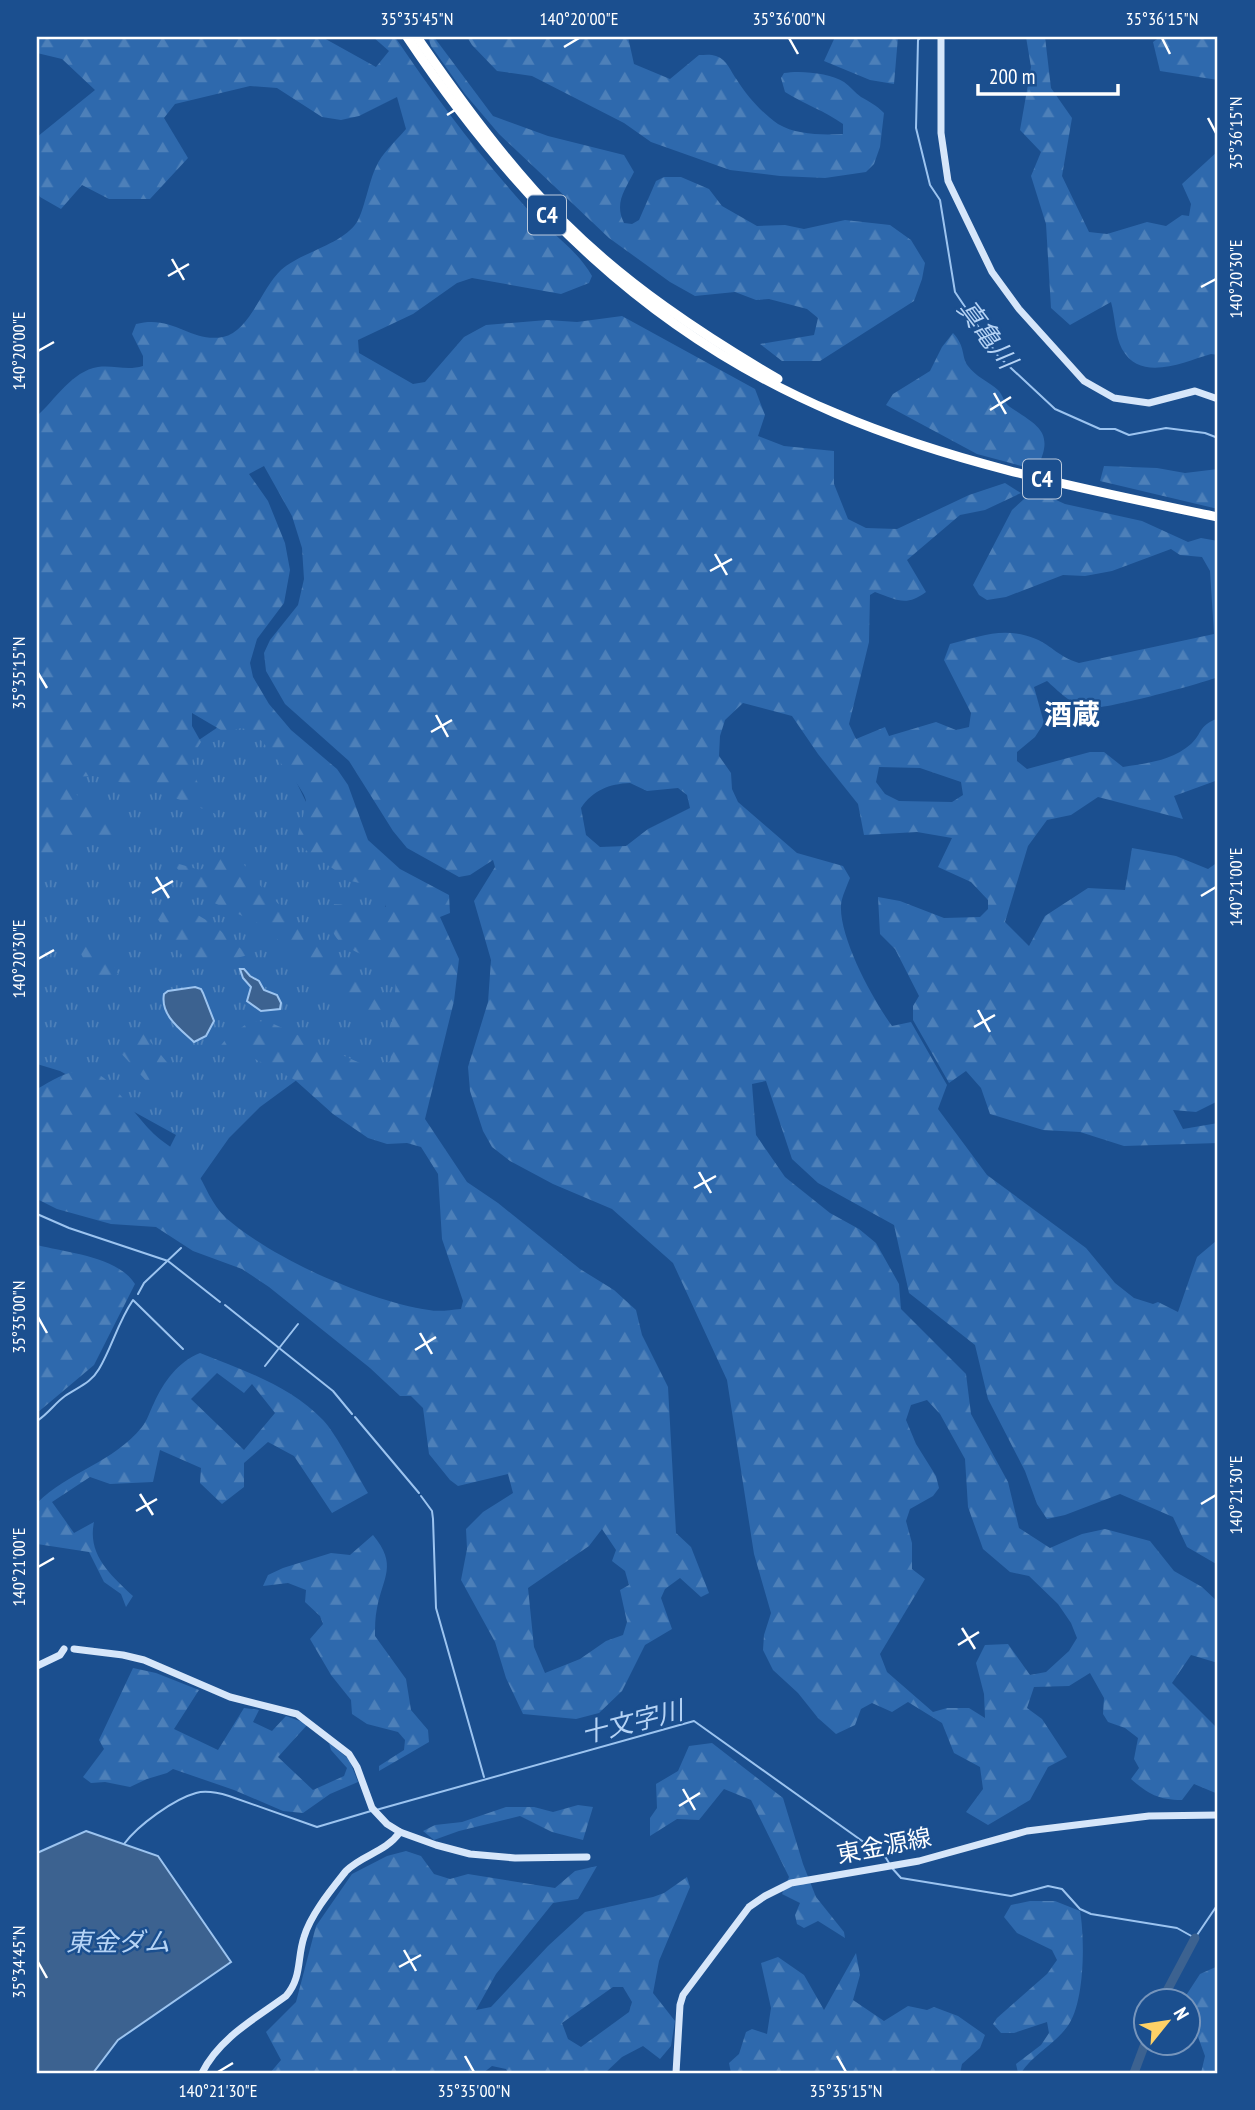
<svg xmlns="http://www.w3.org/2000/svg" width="1255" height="2110" viewBox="0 0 1255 2110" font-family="'PT Sans Narrow','Noto Sans JP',sans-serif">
<defs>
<pattern id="grass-tufts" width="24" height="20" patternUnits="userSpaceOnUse" patternTransform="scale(1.75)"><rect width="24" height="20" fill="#2e69ad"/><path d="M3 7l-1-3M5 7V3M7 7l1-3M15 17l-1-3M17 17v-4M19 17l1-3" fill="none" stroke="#4d80b9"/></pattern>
<pattern id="forest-firs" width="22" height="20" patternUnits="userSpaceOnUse" patternTransform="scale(1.75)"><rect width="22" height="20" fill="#2e69ad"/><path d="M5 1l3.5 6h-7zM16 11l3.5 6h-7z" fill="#4d80b9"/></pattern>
</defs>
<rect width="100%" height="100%" fill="#1b4f8f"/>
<path fill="url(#grass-tufts)" d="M245 718 289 767 309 808 389 891 383 917 400 969 394 1093 324 1060 260 1107 229 1138 193 1189 159 1169 176 1135 60 1071 37 1064V849L43 776 190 746 230 719Z"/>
<g fill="url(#forest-firs)" fill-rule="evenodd">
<path d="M37 37H322L376 67 389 51 373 37H395C435 96 474 149 522 203 544 229 575 246 592 276L589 283 561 294 472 278 457 283 413 314 358 340 359 353 413 384 425 382 464 337 486 325 547 320 577 322 622 316 755 389 765 415 758 436 784 446 834 451V484L848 519 866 528 897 529 969 495 1005 483 1021 493 985 510 960 515 907 560 926 592C906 607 897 600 875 592L870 595 869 642 849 724 856 739 885 727 889 736 936 722 956 730 969 727 971 713 944 660 950 644C982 636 1004 626 1036 639 1052 646 1059 657 1079 663L1214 634 1210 571 1202 557 1180 555 1171 549 1112 571 1085 576 1063 575 1006 597 987 600 979 595 973 585 1012 510 1034 490 1065 504 1142 521 1188 542 1201 538 1218 541V677C1200 684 1101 711 1086 708 1073 706 1056 689 1047 681L1034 687 1044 723 1035 737 1017 752V761L1027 769 1090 752H1104L1123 767C1147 763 1172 761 1191 744 1203 733 1197 727 1218 718V780L1174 796 1183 819 1098 797 1071 815 1047 820 1028 846 1005 922 1029 946 1045 916 1088 888 1125 890 1132 848 1176 856 1208 869 1218 862V1101L1196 1112 1173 1110 1183 1129 1218 1123V1143L1124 1146 1080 1132 1043 1130 990 1114 981 1088 966 1071 949 1083 913 1020V1006L919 996 895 949 880 934 878 897 900 901 944 918 980 917 988 909V900L971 882 938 867 952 838 917 832 864 835 858 804 818 754 792 716 743 703 725 720 720 736 719 756 731 773 732 789 738 802 797 853 843 866 850 878C847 886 842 896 841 905 839 938 873 1000 892 1026L911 1022 947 1085 938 1109 987 1175 1086 1248 1115 1283 1134 1298 1153 1304 1158 1302 1178 1312 1197 1257 1216 1241 1218 1242V1565L1187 1547 1173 1517 1120 1494 1065 1515 1047 1519 1037 1504 1025 1471 988 1399 975 1345 909 1293 894 1225 818 1183 792 1159 766 1081 752 1084 756 1135 785 1177 830 1213 859 1229 876 1243 899 1284 901 1309 966 1374 971 1414 1008 1482 1019 1528 1050 1548 1082 1534 1105 1529 1150 1541 1174 1571 1202 1587 1218 1602V1663L1191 1655 1172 1683 1215 1726H1218V1794L1194 1784 1182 1800C1159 1800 1148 1794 1131 1779L1139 1768 1134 1759 1138 1738 1125 1728 1108 1722 1103 1714 1104 1698 1090 1673 1069 1686 1034 1687 1027 1708 1042 1719 1067 1757 1048 1767 1030 1800 988 1825 966 1812 983 1789 980 1767 954 1753 942 1723 908 1702 892 1712 872 1703 861 1709 855 1725 836 1734 818 1718 798 1693 773 1670 763 1650 764 1635 771 1613 754 1554 727 1380 673 1263 612 1209 553 1184 510 1161 492 1147 483 1131 470 1091 468 1067 488 1002 491 960 474 901 495 867 493 860 470 875 459 877 407 848 393 831 349 761 285 704 266 671 264 653 270 640 298 605 304 579 302 548 292 516 264 466 249 474 268 501 285 543 290 570 284 603 257 639 250 663 253 677 269 704 291 730 337 769 348 785 368 840 400 869 449 895 450 913 440 917 459 959 454 1001 425 1119 467 1182 498 1203 580 1269 614 1290 636 1310 642 1335 668 1387 676 1533 691 1547 709 1593 701 1597 680 1578 665 1589 661 1598 672 1629 645 1645 622 1691 599 1713 576 1719 523 1714 506 1678 495 1642 461 1580 467 1549 466 1529 483 1512 513 1493 508 1474 458 1486 450 1480 429 1454 423 1408 411 1396H400L370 1368 269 1287 242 1269 193 1251 156 1227 111 1224 57 1209 37 1199V1089C57 1078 77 1063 101 1076 112 1082 139 1119 151 1131 163 1144 186 1155 195 1169 206 1186 211 1204 226 1218 273 1259 368 1301 429 1310 439 1312 450 1310 461 1309L463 1301 442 1239 438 1174 421 1147 407 1143 387 1144 368 1138 333 1114 295 1080 240 1051 225 1053 218 1049 226 1039 249 1022 267 1021 371 1068 391 1061 389 1041 392 1020 360 1017 262 925 210 901 189 883 172 862 200 870 222 858 238 857 263 889 352 975 383 996 394 1010 396 977C388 971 381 965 373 960 344 945 324 942 334 904L386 907 380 888 351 881 297 844C297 828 306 813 306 801 305 788 263 743 253 731L241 728 226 733 192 713V726L201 742C199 746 194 752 193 757 189 778 208 797 216 814L175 798 98 776 60 777 82 800 108 814 130 835 120 844 87 835 56 871H37V416C55 400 72 371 98 367 114 365 127 371 143 366V356L132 334 136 324C173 314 191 343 223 337 250 331 261 289 281 270 301 252 342 245 357 222 364 211 369 181 376 167 382 153 396 141 406 129L397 97 359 116 341 120 322 117 277 88 250 86 175 104 164 118 188 158 150 199H109L82 185 61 209 40 197 37 191V137L95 90 62 59 37 53ZM879 767 920 768 961 782 963 795 952 802 899 801 885 794 876 782ZM630 783 647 791 678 788 687 795 690 808 648 829 626 846 600 847 586 835 581 808C593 790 609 784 630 783ZM927 1400 940 1414 965 1459 968 1507 983 1549 1010 1572 1029 1576 1058 1604 1071 1623 1077 1638 1069 1651 1046 1672 1030 1675 1008 1644 985 1645 976 1663 984 1694 985 1718 969 1708H947L933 1712 887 1672 880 1654 925 1579 912 1569V1543L906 1521 910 1509 933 1496 939 1488 936 1476 916 1444 906 1420 911 1405ZM602 1529 616 1550 612 1561 625 1571 629 1585 620 1590 627 1622 623 1635 606 1641 580 1659 545 1673 534 1647 528 1588 589 1546Z"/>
<path d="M428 37H434L493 116 548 136 624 155 634 172C625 190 614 203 624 223L632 224 639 220 656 181 664 177H681L709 189 722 206 757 226 785 225 804 229 845 220 890 225 911 240 925 263 922 279 914 301 820 361H782L760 344 814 335 818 318 807 309 769 299 756 300 735 292 695 296 670 282 609 238 499 134 465 94 431 46Z"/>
<path d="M467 37H628L634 64 670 79 699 55C704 55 711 54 716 56 728 60 730 71 737 80 747 96 762 113 778 124 796 135 822 135 843 134V124C825 111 804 104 785 92L781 78 784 73C800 70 831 73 844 82 850 86 855 93 861 97 870 102 876 105 884 113L880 147 874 164 866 172 825 178 780 176 730 170 651 142 624 123 532 76 497 71 472 45Z"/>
<path d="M835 37H898L894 84 870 80 824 61Z"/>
<path d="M1026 37H1045L1051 88 1072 118 1062 176 1089 232 1107 234 1147 222 1166 226 1182 215 1189 216 1191 204 1182 184 1218 151V355L1211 354C1183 362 1141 383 1122 349 1115 336 1115 316 1111 302L1070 325 1051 308 1046 224 1031 176 1041 152 1020 130 1031 67Z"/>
<path d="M1160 37H1218V80L1160 71 1153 42Z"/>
<path d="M953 333C966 347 961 357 968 366 975 376 989 382 998 390 1003 395 1004 403 1010 407 1038 426 1056 432 1036 470L977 454 886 405 893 394 930 371 942 347Z"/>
<path d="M1104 466 1157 468 1185 473 1218 469V509L1100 481Z"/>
<path d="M162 907H184L213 924 248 955 192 970 155 915Z"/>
<path d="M87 942 104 946 118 974 102 982 94 978 80 952Z"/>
<path d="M138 1027 175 1072 151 1086 118 1050 126 1037Z"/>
<path d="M37 1245C67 1253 117 1256 135 1284L94 1365 37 1413Z"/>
<path d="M200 1353C243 1370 290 1386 323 1420 337 1435 356 1473 368 1493L332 1513 294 1456 268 1442 244 1463V1487L222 1504 200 1483 201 1468 160 1450 153 1482 110 1484 90 1477 52 1502 74 1533 94 1522C87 1555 111 1575 133 1596L126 1607 121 1594 104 1582 89 1552 37 1544V1503C68 1472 114 1462 142 1427 147 1421 150 1411 154 1403 164 1381 178 1362 200 1353ZM217 1373 244 1393 252 1384 275 1413 244 1450 191 1399Z"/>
<path d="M373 1535C398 1565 383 1577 377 1608 375 1617 375 1627 375 1636L406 1679 411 1710 428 1730 429 1742 379 1771V1766L404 1750 405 1740 398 1732 367 1724 352 1714 351 1700 331 1675 310 1639 323 1624 320 1616 305 1602 306 1590 288 1583 263 1586 268 1575 283 1568 331 1553 350 1555Z"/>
<path d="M133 1668 156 1673 199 1690 174 1729 218 1750 244 1708 259 1710 253 1722 272 1731 286 1716 308 1724 278 1757 313 1790 344 1776 347 1768 331 1750 329 1743 349 1759 358 1782 330 1794 303 1813 283 1811 234 1790 173 1769 167 1773 147 1779 130 1787 105 1782 91 1783 83 1777 104 1749 99 1740Z"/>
<path d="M712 1743 783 1798 803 1864 816 1897 844 1932 845 1938 818 1921 804 1928 797 1924 795 1915 800 1903 782 1894 789 1877 751 1800 724 1789 699 1820 677 1819 650 1836V1818L657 1808 656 1784 678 1771 689 1746Z"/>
<path d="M578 1805 593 1807 583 1840 552 1832 520 1816 459 1831 434 1840 423 1831 435 1825 462 1822 506 1807H534L553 1812Z"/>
<path d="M406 1851 421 1856 434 1874 450 1879 468 1874 555 1888 575 1871 597 1866 578 1899 553 1903 496 1974 476 2010 491 2007 548 1946 585 1912 653 1897 664 1893 687 1877 690 1887 659 1961 653 1993 675 2021 671 2046 660 2059 643 2046 622 2057 605 2073H508L506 2069 492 2066 483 2073H270L281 2060 266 2032 296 2002 316 1926 352 1874 387 1856ZM613 1987H623L632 2002 629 2012 581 2047 568 2039 562 2023Z"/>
<path d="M1030 1901H1055L1080 1911C1085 1939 1085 2004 1067 2027 1054 2045 1033 2054 1021 2073H1018L1016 2064 1041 2045 1049 2033 1047 2022 1014 2033H1001L993 2024 997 2018 1047 1974 1057 1960 1052 1950 1017 1933 1004 1917 1011 1905Z"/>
<path d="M856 1953 860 1975 853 2000 884 2021 908 2006 927 2010 934 2007 958 2016 985 2035 980 2048 962 2064 960 2073H731L729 2063 739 2054 746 2032 752 2029 767 2034 771 2008 761 1963 778 1957 804 1975 824 2010Z"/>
<path d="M1218 1966V2073H1201L1205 2056 1189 2012 1188 2002 1183 2000 1200 1974Z"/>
</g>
<g fill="#3c6290" stroke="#9cc4f0" stroke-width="2">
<path d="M240 969H244L250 976 259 981 264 990 277 995 281 1003 280 1009 261 1011 247 1001 251 987 243 978Z"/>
<path d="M195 987 201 989 203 993 214 1021 206 1036 194 1042C180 1029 160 1015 164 994L168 991Z"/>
<path d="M86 1831 158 1856 231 1962 118 2040 93 2073H37V1853Z"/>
</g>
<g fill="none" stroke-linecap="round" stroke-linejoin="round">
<g stroke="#9cc4f0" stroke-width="2">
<path d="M921 37 918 40 916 128 930 185 940 200 955 292 998 356 1055 409 1100 429H1115L1129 435 1166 428 1205 433 1218 438"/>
<path d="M37 1214 69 1228 168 1261 220 1302"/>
<path d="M138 1294 144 1283 181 1248"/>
<path d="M225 1305 333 1391 352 1414"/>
<path d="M265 1366 298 1324"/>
<path d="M355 1417 419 1493"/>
<path d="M37 1421C49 1413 55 1403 65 1396 78 1387 91 1383 99 1369 112 1347 118 1322 133 1300L183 1349"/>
<path d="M421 1496 432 1511 433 1519 436 1608 484 1777"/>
<path d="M376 1810 694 1721 886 1858 889 1863"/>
<path d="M124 1844C138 1825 174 1799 196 1793 207 1790 219 1793 229 1796L317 1827 371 1811"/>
<path d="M892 1868 901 1878 1011 1896 1048 1886 1062 1889 1080 1909 1091 1914 1177 1928 1195 1938 1218 1904"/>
</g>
<g stroke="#3c6290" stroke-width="9">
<path d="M1161 2002 1195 1938"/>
<path d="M1134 2073 1146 2041"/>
</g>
<g stroke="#d6e6fa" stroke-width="7">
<path d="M941 37V133L948 181 992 272 1019 309 1084 381 1114 398 1149 403 1195 391 1218 399"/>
<path d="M74 1649 123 1655 144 1660 230 1697 297 1714 349 1754 357 1767 372 1808 387 1824 400 1832 436 1845 470 1854 515 1858 587 1857"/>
<path d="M37 1666 60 1655 64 1649"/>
<path d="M202 2073C219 2038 256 2018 286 1996 302 1978 297 1958 304 1937 311 1914 331 1890 346 1871 363 1854 385 1853 400 1832"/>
<path d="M676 2073 680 2005 683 1995 749 1907 765 1896 791 1883 919 1861 1027 1831 1149 1816 1218 1815"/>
</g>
<g stroke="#fff" stroke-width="9">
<path d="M407 37C518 203 648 334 835 413 957 465 1089 490 1218 517"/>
<path d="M417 37C461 101 508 165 563 221 626 284 701 334 778 379"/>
</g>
</g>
<path fill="none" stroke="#fff" stroke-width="2.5" d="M417 38 426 54M789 38 798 54M1162 38 1170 54M564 47 579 38M451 98 464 119M447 115 468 102M1208 118 1216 133M172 259 184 280M168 276 189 264M1201 287 1216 279M38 351 54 342M994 393 1006 414M990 410 1011 397M715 554 727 575M710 571 732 559M38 673 47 688M436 715 448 737M431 732 452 720M156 877 169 898M152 893 173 881M1201 896 1216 887M38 959 54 950M978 1010 990 1032M974 1027 995 1015M699 1172 711 1193M694 1188 716 1176M38 1317 47 1333M420 1333 432 1354M415 1350 436 1337M140 1494 153 1515M1201 1504 1216 1495M136 1511 157 1499M38 1567 54 1558M962 1628 975 1649M958 1645 979 1632M683 1789 695 1810M679 1806 700 1793M404 1950 416 1971M38 1962 47 1978M399 1967 421 1955M465 2056 474 2072M837 2056 846 2072M218 2072 233 2063"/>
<g text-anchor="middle" stroke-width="5" stroke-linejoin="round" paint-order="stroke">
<g fill="#1b4f8f" stroke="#bbcadd" stroke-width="2">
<rect x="528" y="195.5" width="38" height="39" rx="5"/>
<rect x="1023" y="459.5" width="38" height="39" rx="5"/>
</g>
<g font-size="23" font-weight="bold" fill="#fff">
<text x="547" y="223">C4</text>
<text x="1042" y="487">C4</text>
</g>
<g font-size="24" fill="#fff" stroke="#1b4f8f">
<text transform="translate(884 1846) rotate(-11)" y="8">東金源線</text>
</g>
<g font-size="26" font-style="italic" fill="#b5d3f5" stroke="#1b4f8f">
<text transform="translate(987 334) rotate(53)" y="9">真亀川</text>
<text transform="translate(632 1722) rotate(-14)" y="9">十文字川</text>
<text x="118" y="1951">東金ダム</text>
</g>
<g font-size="28" font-weight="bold" fill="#fff" stroke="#1b4f8f">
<text x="1072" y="724">酒蔵</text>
</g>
</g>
<rect width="1255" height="2110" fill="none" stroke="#1b4f8f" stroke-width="77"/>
<g transform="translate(1167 2022) rotate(60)"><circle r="33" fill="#1b4f8f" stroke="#7695bc" stroke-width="2"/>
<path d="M0-5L12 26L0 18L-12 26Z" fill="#ffd166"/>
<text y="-10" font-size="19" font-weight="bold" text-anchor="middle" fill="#ffffff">N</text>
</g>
<path d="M978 84v10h140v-10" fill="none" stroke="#ffffff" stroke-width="3.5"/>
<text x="989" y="84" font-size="21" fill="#ffffff" stroke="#1b4f8f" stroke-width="5" paint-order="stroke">200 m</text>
<rect x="38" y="38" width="1178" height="2034" fill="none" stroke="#fff" stroke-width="2.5"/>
<g font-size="18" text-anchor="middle" fill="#fff">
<text x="417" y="25">35°35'45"N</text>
<text x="579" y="25">140°20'00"E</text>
<text x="789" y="25">35°36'00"N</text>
<text x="1162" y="25">35°36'15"N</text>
<text transform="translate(1236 133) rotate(-90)" y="6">35°36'15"N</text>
<text transform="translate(1236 279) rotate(-90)" y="6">140°20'30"E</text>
<text transform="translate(19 351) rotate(-90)" y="6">140°20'00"E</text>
<text transform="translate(19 673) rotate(-90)" y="6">35°35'15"N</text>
<text transform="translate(1236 887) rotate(-90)" y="6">140°21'00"E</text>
<text transform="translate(19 959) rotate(-90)" y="6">140°20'30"E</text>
<text transform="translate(19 1317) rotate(-90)" y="6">35°35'00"N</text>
<text transform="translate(1236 1495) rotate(-90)" y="6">140°21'30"E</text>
<text transform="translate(19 1567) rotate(-90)" y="6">140°21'00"E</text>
<text transform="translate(19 1962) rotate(-90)" y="6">35°34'45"N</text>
<text x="218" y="2097">140°21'30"E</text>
<text x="474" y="2097">35°35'00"N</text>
<text x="846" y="2097">35°35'15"N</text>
</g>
</svg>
